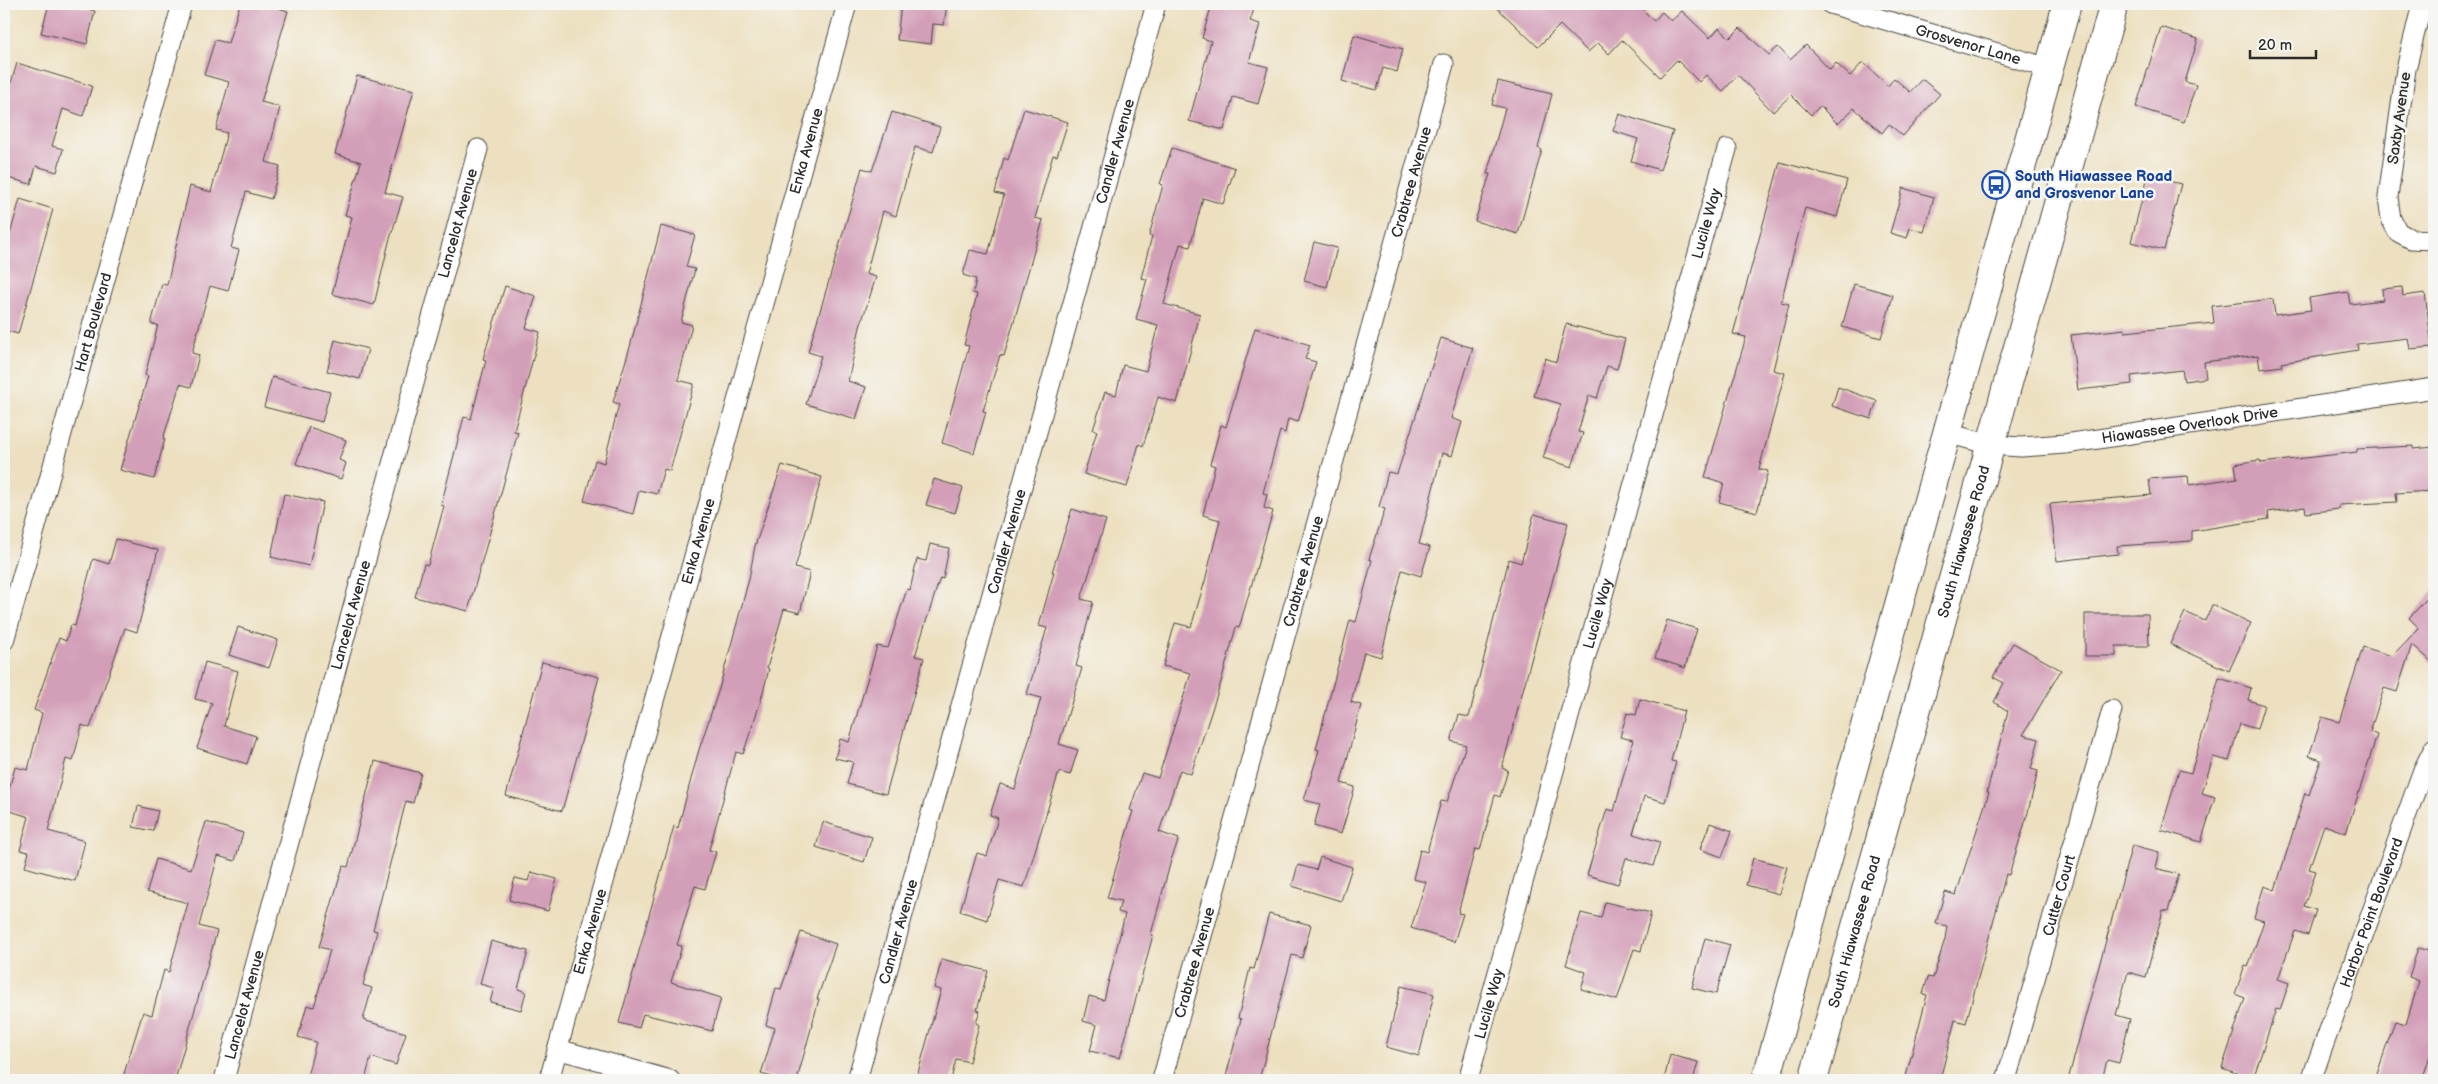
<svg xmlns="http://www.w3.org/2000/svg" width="2438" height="1084" viewBox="0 0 2438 1084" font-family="'Balsamiq Sans',sans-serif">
<rect width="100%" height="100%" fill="#f6f6f2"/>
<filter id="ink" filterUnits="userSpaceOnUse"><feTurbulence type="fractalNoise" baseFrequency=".02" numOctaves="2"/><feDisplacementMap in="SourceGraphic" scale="10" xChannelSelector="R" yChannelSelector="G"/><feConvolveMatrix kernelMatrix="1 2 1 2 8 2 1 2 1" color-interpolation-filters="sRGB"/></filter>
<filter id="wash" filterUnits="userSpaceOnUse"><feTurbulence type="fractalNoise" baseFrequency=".0096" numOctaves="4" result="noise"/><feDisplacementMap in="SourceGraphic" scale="20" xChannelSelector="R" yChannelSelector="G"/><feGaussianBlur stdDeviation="1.12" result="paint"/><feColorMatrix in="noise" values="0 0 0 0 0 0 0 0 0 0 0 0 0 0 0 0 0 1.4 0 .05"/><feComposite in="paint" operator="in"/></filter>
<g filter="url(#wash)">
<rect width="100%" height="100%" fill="#ede0c0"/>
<g id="blocks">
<g fill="#d39fb8">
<path d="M49 4H68L95 11 87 44 41 33Z"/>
<path d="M240 4H264L288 11 261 102 280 107 266 162 280 166 271 199 246 192 231 248 239 250 228 291 210 286 192 353 199 355 191 387 180 384 163 439H165L154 479 120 470 148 376 145 375 158 325 151 324 162 284 167 285 190 186 211 192 227 133 216 130 229 82 204 75 215 40 228 43Z"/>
<path d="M901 4H947L944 25 933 24 931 44 897 40Z"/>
<path d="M1212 4H1235L1254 9 1250 21 1260 24 1249 62 1268 67 1258 104 1233 97 1224 130 1189 121 1211 41 1202 38Z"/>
<path d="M1493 4H1637L1654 21 1662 12 1671 21 1682 11 1710 38 1719 28 1730 38 1740 28 1769 55 1778 47 1790 60 1806 45 1830 70 1836 63 1850 76 1863 62 1888 86 1894 78 1910 92 1922 79 1940 94 1903 136 1889 124 1882 133 1854 108 1838 124 1820 106 1811 115 1791 95 1773 112 1738 75 1723 91 1706 75 1699 82 1677 60 1660 77 1622 40 1609 54 1598 43 1588 52 1560 25 1538 47Z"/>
<path d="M2161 27 2198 39 2185 82 2196 85 2184 122 2136 107Z"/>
<path d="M1354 35 1403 49 1397 72 1383 68 1377 90 1342 81Z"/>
<path d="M17 63 92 86 83 116 63 109 52 146 63 149 57 172 36 166 31 184 4 177V107Z"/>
<path d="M357 76 414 90 385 192 403 197 389 242 374 305 332 294 352 217 345 215 361 162 335 154Z"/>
<path d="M1498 81 1552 94 1538 148 1542 150 1518 234 1475 221 1490 174H1487L1505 108 1492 105Z"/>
<path d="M1024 109 1068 122 1057 156 1053 155 1035 218 1043 220 1004 356 1000 355 983 411 986 412 974 453 942 443 969 346 964 345 977 294 973 293 976 279 963 275 970 250 988 254 1004 195 995 193 1004 158 1008 160Z"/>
<path d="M892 112 940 127 933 152 915 147 896 216 883 211 866 274 876 277 860 327 848 381 866 387 856 419 806 404 821 356 808 352 862 168 872 171Z"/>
<path d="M1619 114 1673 131 1660 170 1631 161 1638 139 1613 131Z"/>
<path d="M1172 148 1235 168 1223 204 1203 198 1190 247 1180 244 1164 304 1200 314 1177 403 1158 397 1143 446 1139 444 1127 487 1084 474 1097 431 1093 430 1105 392 1116 395 1123 365 1146 371 1158 325 1136 319 1147 279 1141 278 1152 236H1149L1163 185 1160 184Z"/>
<path d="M1780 162 1847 180 1837 217 1805 208 1781 302 1789 304 1773 370 1785 373 1759 469 1768 471 1757 512 1719 502 1724 483 1705 477 1746 337 1733 334Z"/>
<path d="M2148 176 2181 184 2164 250 2131 242Z"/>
<path d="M1903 188 1934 197 1924 232 1910 228 1907 238 1890 233Z"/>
<path d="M20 199 53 209 18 334 4 330V255Z"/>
<path d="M661 226 695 235 686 267 695 269 681 322 692 325 678 380 694 384 670 471 664 469 657 494 639 490 633 514 584 501 595 460 604 463 619 404 613 402 630 347Z"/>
<path d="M1314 242 1337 248 1327 287 1304 281Z"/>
<path d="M1854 284 1893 295 1881 338 1842 327Z"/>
<path d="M505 286 536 296 526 328 540 332 514 431 518 432 468 611 415 597 424 564 428 565 444 506 441 505 464 417 471 419 486 360 483 359Z"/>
<path d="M2402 287 2403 296 2425 293 2432 347 2410 349 2408 338 2357 344 2358 350 2281 363 2282 366 2260 369 2258 355 2204 362 2206 378 2184 381 2182 370 2131 376 2132 384 2078 390 2071 335 2125 329V332L2214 323 2212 306 2273 299 2275 315 2311 310 2309 298 2348 292 2350 304 2383 300 2382 289Z"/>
<path d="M1566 324 1625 339 1617 369 1607 366 1597 398 1589 395 1578 432 1583 433 1572 467 1543 458 1561 404 1534 396 1545 358 1556 362Z"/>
<path d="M1255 328 1310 345 1305 359 1316 362 1298 422 1288 419 1285 433 1280 431 1263 493 1267 494 1264 508 1273 511 1239 628 1236 627 1221 682 1191 774 1180 770 1159 832 1179 839 1172 857 1151 934 1153 935 1120 1058 1090 1051 1097 1025 1083 1021 1089 996 1104 1000 1125 914 1118 912 1121 901 1107 898 1133 811 1130 810 1142 773 1158 778 1191 673 1163 666 1175 623 1191 627 1205 581 1220 520 1203 515 1215 466 1210 464 1221 425 1226 427Z"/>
<path d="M1441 338 1473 348 1451 418 1462 422 1452 456 1442 453 1419 544 1430 547 1421 576 1402 570 1381 657 1364 652 1351 702 1361 705 1341 783 1355 787 1341 834 1314 826 1320 804 1304 800 1319 750 1316 749 1350 620 1356 622 1372 560 1369 559 1385 509 1379 507 1388 472 1397 474Z"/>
<path d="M335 340 368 349 360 379 327 371Z"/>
<path d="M272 377 330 392 322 422 264 407Z"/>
<path d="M1838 387 1877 401 1871 419 1832 406Z"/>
<path d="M309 427 346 440 339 460 346 463 341 479 296 464Z"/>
<path d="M2413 446V449L2434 447V491L2396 493 2397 502 2339 505V509L2306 513 2305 507 2268 512 2269 519 2192 531V541L2117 546 2118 554 2057 561 2050 504 2151 495 2149 479 2188 476 2189 485 2237 478 2235 464 2260 460 2261 463 2357 452V449Z"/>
<path d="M782 465 822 477 795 568 810 572 800 613 784 609 767 668 769 669 761 700 743 754 736 752 709 850 716 852 705 889 695 886 677 945 682 946 671 982 721 998 712 1031 643 1014 639 1028 619 1023 674 826 678 828 698 753 719 689 749 579 755 546Z"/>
<path d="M934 479 963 488 955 513 926 505Z"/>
<path d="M284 494 323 502 309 566 271 557Z"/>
<path d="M1072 509 1106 520 1081 599 1093 602 1076 666 1082 668 1059 744 1078 750 1070 775 1059 772 1024 887 999 880 987 920 960 911 977 853 987 856 998 818 990 815 1000 784 1015 789 1041 698 1027 694 1047 628 1039 626 1054 572H1052Z"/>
<path d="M1534 514 1568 523 1502 768 1508 770 1500 797 1495 795 1480 850 1475 849 1458 913 1463 914 1454 942 1411 928 1426 882 1413 879 1420 850 1427 852 1441 801 1447 802 1466 745 1451 741 1459 715 1469 717 1509 559 1521 563Z"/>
<path d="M116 539 158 550 137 632 125 628 90 728 82 725 73 761 66 759 48 831 85 841 75 881 25 867 29 852 20 850 29 817 4 809 15 767 28 770 42 713 34 710 59 638 66 641 71 625 75 626 93 559 109 564Z"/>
<path d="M930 544 949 548 943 579 940 578 915 656 924 658 886 794 847 784 853 762 835 758 840 739 849 742 877 646 888 648 907 589 910 590 917 559 926 561Z"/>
<path d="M2434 591V664L2412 644 2397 692 2384 688 2370 732 2377 735 2346 833 2324 825 2309 869 2316 871 2304 906 2316 910 2308 935 2295 931 2278 979 2289 983 2280 1010 2276 1009 2253 1079 2222 1068 2245 998 2235 994 2245 966 2248 967 2264 921 2254 918 2264 886 2275 890 2305 793 2309 795 2321 760 2309 756 2322 717 2339 722 2363 647 2392 656 2419 628 2409 618Z"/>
<path d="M2212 605 2251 623 2229 671 2170 644 2185 612 2205 621Z"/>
<path d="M2085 614H2148L2149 646H2116V656H2085Z"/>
<path d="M1667 620 1697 629 1685 668 1655 658Z"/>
<path d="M238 627 278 640 269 668 229 655Z"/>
<path d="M2013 643 2061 670 2023 735 2039 739 2031 769 2038 771 2027 816 2009 875 2006 874 1966 1023 1955 1020 1940 1080H1905L1927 995 1923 994 1928 977 1933 978 1945 939 1947 926 1936 923 1945 892 1956 895 1989 792H1987L2008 711 1994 702 2004 683 1993 677Z"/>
<path d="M205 662 238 671 224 726 256 736 247 764 197 748 212 703 195 699Z"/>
<path d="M542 662 599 677 562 811 506 796Z"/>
<path d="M2219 678 2251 688 2248 700 2264 705 2257 729 2240 724 2229 761 2213 757 2202 793 2215 797 2201 842 2161 830 2179 770 2191 773Z"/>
<path d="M1640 699 1684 711 1671 761 1676 762 1665 802 1644 796 1633 834 1660 842 1653 866 1626 858 1618 884 1587 875 1607 809 1614 811 1633 740 1620 737 1627 713 1636 715Z"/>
<path d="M375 761 421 773 413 803 406 801 373 930 377 931 363 985 372 988 363 1020 406 1033 396 1065 371 1057 365 1080H306L316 1042 298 1037 307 1005 314 1007 330 950 319 947 343 866 348 867Z"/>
<path d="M138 806 158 811 153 831 133 827Z"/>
<path d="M206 822 243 833 235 861 218 856 199 926 217 931 175 1080H122L143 1012 152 1015 164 970 169 972 188 903 147 892 156 859 191 869Z"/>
<path d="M823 822 872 837 864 862 816 847Z"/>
<path d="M1710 823 1732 831 1722 857 1700 849Z"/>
<path d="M2132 845 2159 852 2155 868 2179 874 2168 911 2163 910 2146 977 2128 972 2116 1015 2130 1019 2119 1063 2107 1060 2102 1080H2068Z"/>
<path d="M1320 857 1352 867 1341 901 1292 886 1298 865 1316 870Z"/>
<path d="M1753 858 1787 867 1779 894 1746 885Z"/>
<path d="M531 872 557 879 548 911 509 900 515 878 528 881Z"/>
<path d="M1605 902 1651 913 1641 951 1634 949 1617 1000 1581 989 1586 972 1566 965 1581 913 1601 918Z"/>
<path d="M1269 914 1311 925 1302 958 1292 955 1259 1080H1225L1241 1019 1238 1018 1250 968 1254 969Z"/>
<path d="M801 932 836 944 817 999H819L797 1080H783L761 1074 775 1028 766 1025 776 988 781 989Z"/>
<path d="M1705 938 1730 945 1716 994 1692 988Z"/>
<path d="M491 941 528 951 518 989 526 992 521 1010 490 1002 494 988 480 984Z"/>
<path d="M2430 947H2434V1044L2422 1080H2375L2395 1021 2406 1024 2419 981 2409 977 2418 948 2429 951Z"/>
<path d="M942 959 988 971 977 1010 980 1011 976 1023 979 1025 969 1062 956 1059 951 1080H916L941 990 934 988Z"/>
<path d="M1401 986 1434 994 1419 1056 1386 1047Z"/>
<path d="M1670 1055 1698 1062 1693 1080H1664Z"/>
</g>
</g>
</g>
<g filter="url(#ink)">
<use href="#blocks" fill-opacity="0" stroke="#484641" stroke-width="1"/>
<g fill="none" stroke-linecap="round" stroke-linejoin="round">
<defs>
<g id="street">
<path id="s1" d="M1830 4 2049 68"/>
<path d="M2422 4 2406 69 2388 197 2391 219 2398 232 2411 239 2434 240"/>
<path id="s2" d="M1947 433 1991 445 2021 447 2065 444 2434 388"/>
<path id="s3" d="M4 641 182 4"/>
<path d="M557 1049 670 1080"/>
<path id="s4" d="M224 1080 478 149"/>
<path id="s5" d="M549 1080 847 4"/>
<path id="s6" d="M857 1080 1156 4"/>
<path id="s7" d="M1162 1080 1444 64"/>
<path id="s8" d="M1468 1080 1727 149"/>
<path id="s9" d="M2006 1080 2112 710"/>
<path id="s10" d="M2311 1080 2423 770 2434 748"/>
</g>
<g id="secondary">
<path d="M1766 1080 2067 4"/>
<path id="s11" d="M1813 1080 2114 4"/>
</g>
</defs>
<use href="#street" stroke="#484641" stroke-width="21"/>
<use href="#secondary" stroke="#484641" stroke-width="30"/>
<use href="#street" stroke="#fff" stroke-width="19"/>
<use href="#secondary" stroke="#fff" stroke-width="28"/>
</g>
</g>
<defs>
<symbol id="bus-ring" viewBox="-11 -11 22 22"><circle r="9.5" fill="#f6f6f2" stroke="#1a4fb4" stroke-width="1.5"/><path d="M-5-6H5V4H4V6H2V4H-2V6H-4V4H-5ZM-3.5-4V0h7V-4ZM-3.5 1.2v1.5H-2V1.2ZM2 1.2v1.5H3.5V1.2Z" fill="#1a4fb4"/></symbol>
</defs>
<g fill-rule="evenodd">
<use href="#bus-ring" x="1980" y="169" width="32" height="32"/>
</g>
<g text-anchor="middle" stroke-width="5" stroke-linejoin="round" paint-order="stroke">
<g font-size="15" fill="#2b2b2b" stroke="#f6f6f2">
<text dy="5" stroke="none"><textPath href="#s1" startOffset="144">Grosvenor Lane</textPath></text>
<text transform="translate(2399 118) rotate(-82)" y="5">Saxby Avenue</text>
<text dy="5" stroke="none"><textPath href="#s5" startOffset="964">Enka Avenue</textPath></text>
<text dy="5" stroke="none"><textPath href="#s6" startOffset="964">Candler Avenue</textPath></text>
<text dy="5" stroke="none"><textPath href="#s7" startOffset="932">Crabtree Avenue</textPath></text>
<text dy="5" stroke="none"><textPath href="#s4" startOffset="888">Lancelot Avenue</textPath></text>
<text dy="5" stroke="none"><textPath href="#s8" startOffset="889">Lucile Way</textPath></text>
<text dy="5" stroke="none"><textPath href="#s3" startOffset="331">Hart Boulevard</textPath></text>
<text dy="5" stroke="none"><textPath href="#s2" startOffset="246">Hiawassee Overlook Drive</textPath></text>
<text dy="5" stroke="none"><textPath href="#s5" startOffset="559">Enka Avenue</textPath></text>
<text dy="5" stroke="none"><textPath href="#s6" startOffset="559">Candler Avenue</textPath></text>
<text dy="5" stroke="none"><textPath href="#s11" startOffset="559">South Hiawassee Road</textPath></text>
<text dy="5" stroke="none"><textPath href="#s7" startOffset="528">Crabtree Avenue</textPath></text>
<text dy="5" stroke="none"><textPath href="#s8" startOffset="484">Lucile Way</textPath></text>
<text dy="5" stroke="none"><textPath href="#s4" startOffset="482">Lancelot Avenue</textPath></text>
<text dy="5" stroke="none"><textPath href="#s9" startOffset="192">Cutter Court</textPath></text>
<text dy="5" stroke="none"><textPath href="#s10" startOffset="178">Harbor Point Boulevard</textPath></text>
<text dy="5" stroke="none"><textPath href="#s5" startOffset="154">Enka Avenue</textPath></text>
<text dy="5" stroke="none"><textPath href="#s6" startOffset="154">Candler Avenue</textPath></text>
<text dy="5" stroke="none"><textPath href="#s11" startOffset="154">South Hiawassee Road</textPath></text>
<text dy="5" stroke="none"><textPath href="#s7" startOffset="122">Crabtree Avenue</textPath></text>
<text dy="5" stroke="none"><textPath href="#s4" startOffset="78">Lancelot Avenue</textPath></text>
<text dy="5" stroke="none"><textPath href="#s8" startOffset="79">Lucile Way</textPath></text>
</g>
<g font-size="15" font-weight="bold" fill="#164399" stroke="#f6f6f2" text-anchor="start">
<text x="2015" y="181">South Hiawassee Road<tspan x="2015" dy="17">and Grosvenor Lane</tspan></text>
</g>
</g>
<rect width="2438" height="1084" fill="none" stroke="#f6f6f2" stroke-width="20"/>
<path d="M2250 50v8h66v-8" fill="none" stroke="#2b2b2b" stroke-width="2.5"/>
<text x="2258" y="50" font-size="15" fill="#2b2b2b" stroke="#f6f6f2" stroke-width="4" paint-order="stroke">20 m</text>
</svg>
